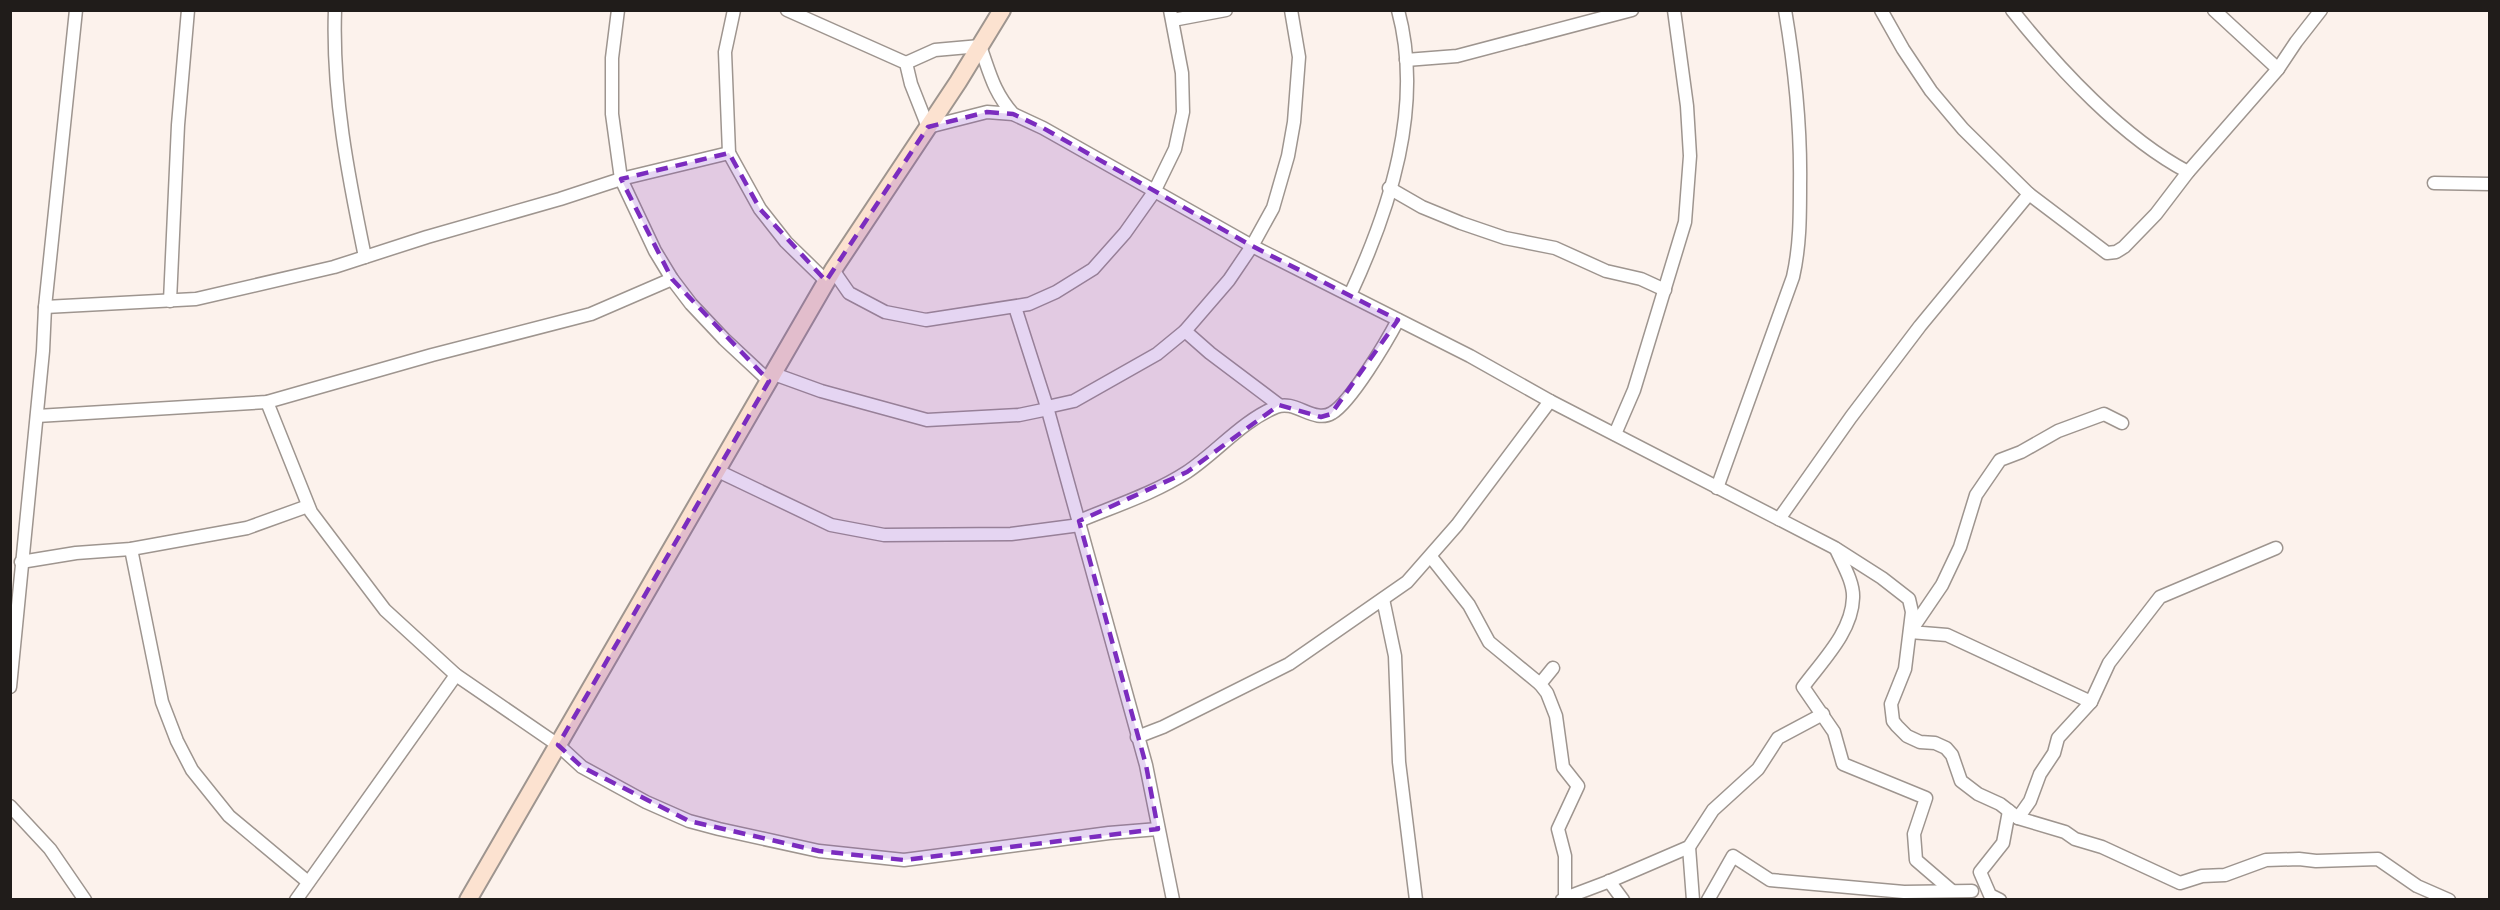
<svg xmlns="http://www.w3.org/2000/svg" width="2500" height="910" viewBox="0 0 2500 910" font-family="'Source Serif 4',serif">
<rect width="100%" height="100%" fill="#fcf2ec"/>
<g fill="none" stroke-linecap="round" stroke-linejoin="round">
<defs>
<g id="street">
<path d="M335 10C332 94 348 175 365 257"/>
<path d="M618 10 612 58V114L621 179 655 251 672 279 691 304 724 339 769 381"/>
<path d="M734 10 725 52 729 153 760 209 786 242 826 281"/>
<path d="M787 10 906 63 911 84 928 127 987 112 1013 114 1043 128 1252 246 1470 356 1550 401 1835 548 1882 578 1909 599 1912 612 1905 669 1891 704 1893 721 1897 726 1907 736 1920 742 1935 743 1946 748 1952 755 1961 781 1978 794 2000 804 2018 818 2065 832 2075 839 2102 847 2180 883 2202 876 2225 875 2266 860 2299 859 2316 861 2378 859 2417 886 2449 900"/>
<path d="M1881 10 1903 49 1931 91 1963 129 2029 194 2107 253 2116 252 2124 247 2156 214 2188 172 2278 69 2296 42 2321 10"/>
<path d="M2012 10C2058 68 2123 138 2188 172"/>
<path d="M2214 10 2278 69"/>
<path d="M1173 20 1226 10"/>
<path d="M1406 60 1457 56 1632 10"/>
<path d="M906 63 935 50 980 46C990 73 993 91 1013 114"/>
<path d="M2434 183 2490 184"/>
<path d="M1389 188 1422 207 1461 223 1505 238 1555 248 1606 271 1641 279 1665 290"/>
<path d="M833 270 849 293 885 312 926 320 1029 304 1056 292 1093 269 1125 233 1154 192 1175 149 1183 112 1182 73 1170 10"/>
<path d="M1350 295C1390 209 1424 106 1398 10"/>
<path d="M170 301 178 125 188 10"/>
<path d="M45 307 196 299 334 267 427 237 560 199 621 179 729 153"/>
<path d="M1015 307 1047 407 1146 765 1173 900"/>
<path d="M1185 331 1210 353 1279 405"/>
<path d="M774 374 821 391 927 420 1019 415 1048 409"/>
<path d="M267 402 311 512 385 610 456 675 558 745 582 767 646 802 689 821 719 829 819 851 904 860 1109 833 1158 829"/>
<path d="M1047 407 1074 401 1157 354 1185 331 1229 280 1252 246 1273 208 1288 156 1294 122 1299 57 1291 10"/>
<path d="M37 416 267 402 432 355 591 314 672 279"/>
<path d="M1615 434 1634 390 1685 222 1690 156 1687 106 1674 10"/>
<path d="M718 471 831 525 884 535 1011 534 1080 525"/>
<path d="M1717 488 1793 277C1800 246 1800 217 1800 185 1801 126 1795 69 1785 10"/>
<path d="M1779 519 1851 417 1920 326 2029 194"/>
<path d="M1079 521C1115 506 1155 493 1187 472 1217 452 1242 421 1276 407 1295 399 1314 424 1332 413 1351 402 1387 341 1398 320"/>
<path d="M131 549 162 702 177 741 192 770 229 816 308 882"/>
<path d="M1836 549C1842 563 1854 582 1853 598 1852 632 1822 661 1803 687L1834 732 1843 764 1926 798 1914 834 1916 860 1952 891"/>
<path d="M1431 557 1469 605 1489 642 1540 684"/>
<path d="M21 562 76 553 131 549 247 528 308 506"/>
<path d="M1383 599 1395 656 1399 762 1416 900"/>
<path d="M1553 668 1540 684 1547 693 1556 716 1563 767 1578 786 1558 829 1565 856V898L1562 900"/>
<path d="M10 687 43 351 45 307 76 10"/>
<path d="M2091 702 1947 635 1910 632 1942 585 1960 547 1976 495 2000 460 2021 452 2058 431 2104 414 2122 423"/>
<path d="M1137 737 1163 727 1289 664 1407 582 1457 525 1550 401"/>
<path d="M10 806 50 849 85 900"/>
<path d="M2018 818 2030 801 2040 774 2054 753 2058 738 2091 702 2109 663 2160 597 2276 548"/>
<path d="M1689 847 1693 900"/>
<path d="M1609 881 1623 900"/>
<path d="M296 900 456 675"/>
<path d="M1565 900V898L1610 881 1689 847 1713 810 1758 769 1778 738 1823 714"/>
<path d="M1708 900 1733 856 1770 880 1904 892 1972 891"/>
<path d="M2000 900 1990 895 1980 872 2003 843 2009 811"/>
</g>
<path id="secondary" d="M468 900 833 270 958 82 1002 10"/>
</defs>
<use href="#street" stroke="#9e958f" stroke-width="15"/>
<use href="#secondary" stroke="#9e958f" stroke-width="20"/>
<use href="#street" stroke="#fff" stroke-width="12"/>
<use href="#secondary" stroke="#fce2d0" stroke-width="16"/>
</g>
<path fill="#7b2cbf" fill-opacity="0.2" stroke="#7b2cbf" stroke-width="4.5" stroke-dasharray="12 8" stroke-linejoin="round" d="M987 112 1013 114 1043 128 1252 246 1398 320 1331 414 1321 417 1279 405 1187 472 1079 521 1146 765 1158 829 904 860 819 851 689 821 582 767 558 745 769 381 672 279 621 179 729 153 760 209 826 281 928 127Z"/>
<rect width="2500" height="910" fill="none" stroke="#201c1a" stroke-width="24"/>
</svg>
